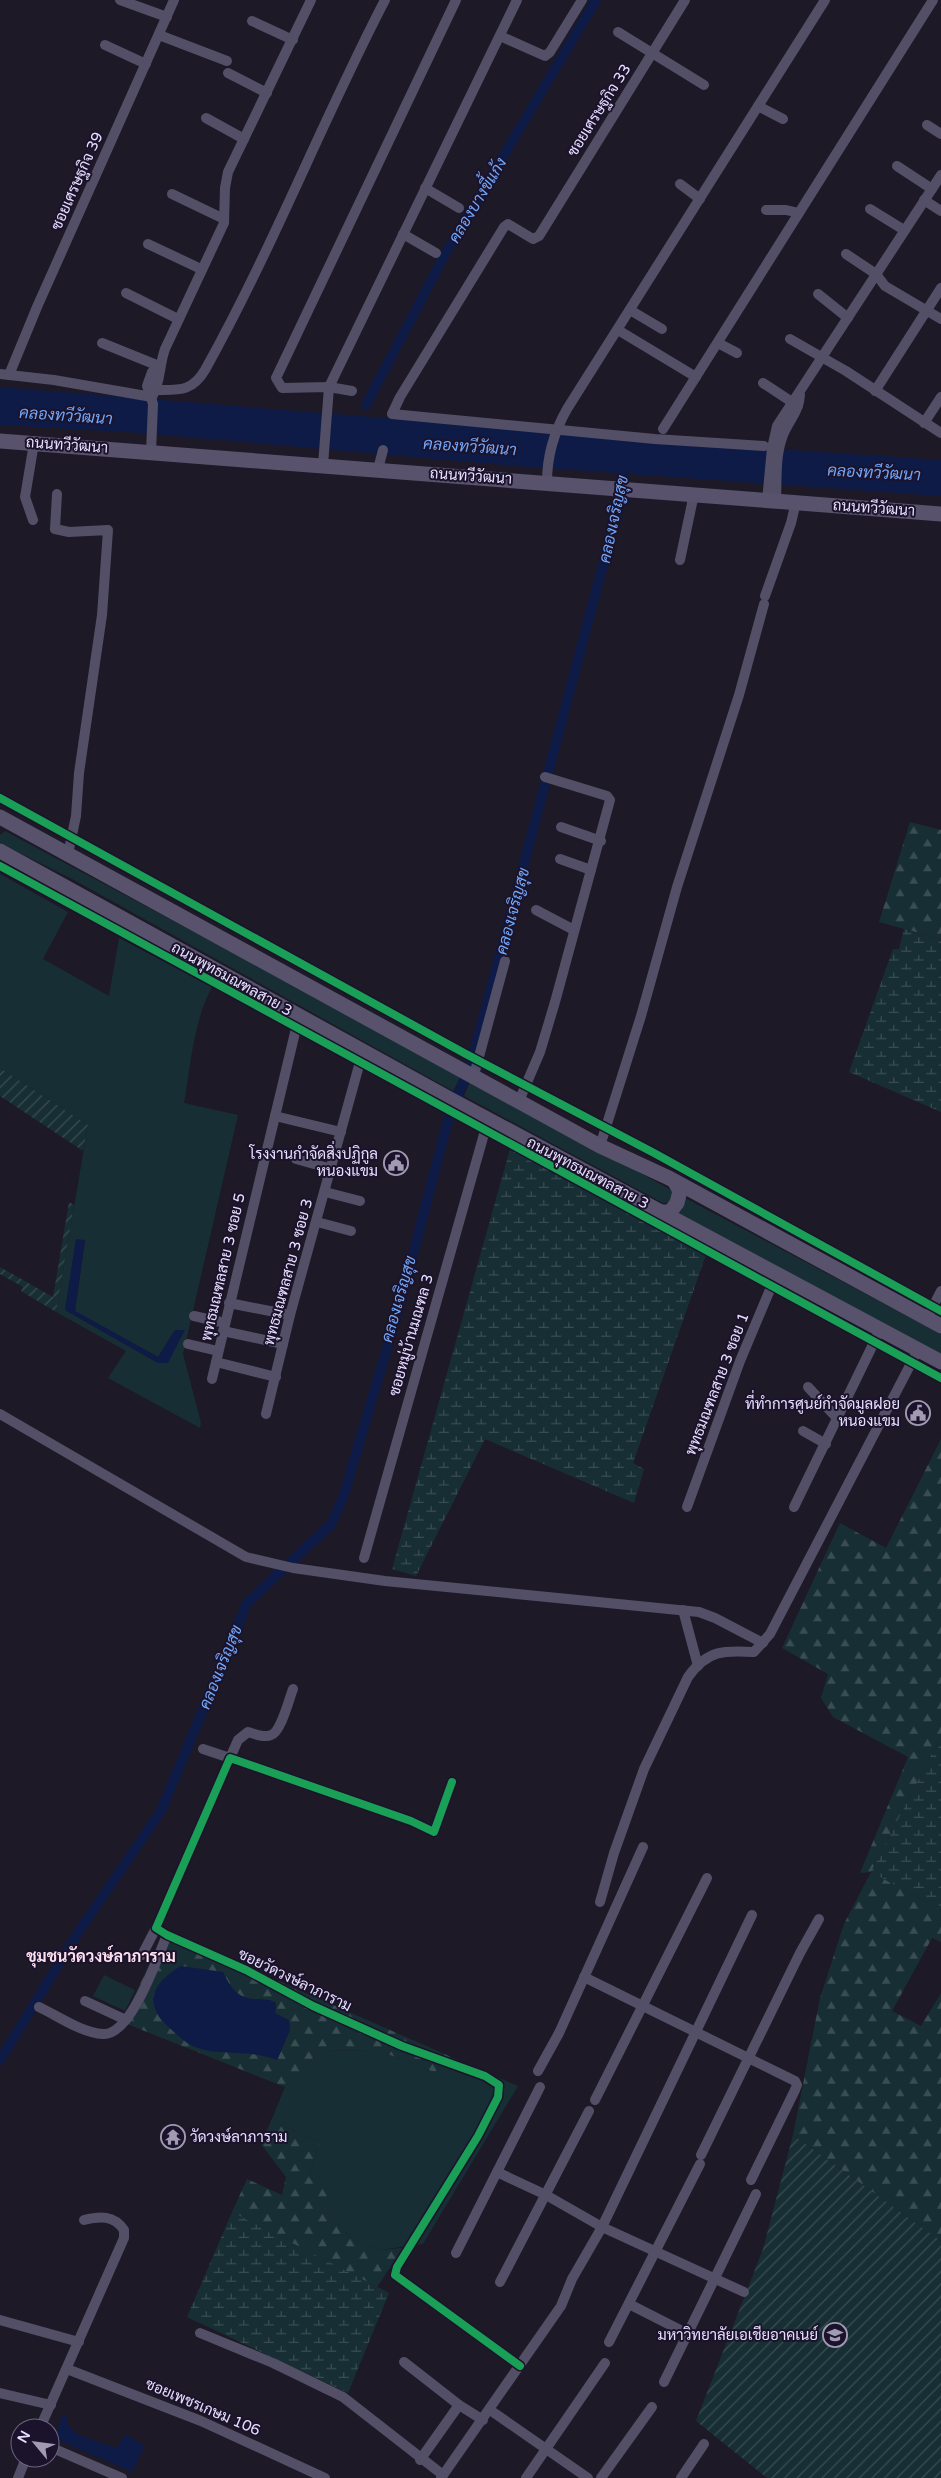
<svg xmlns="http://www.w3.org/2000/svg" width="941" height="2478" viewBox="0 0 941 2478" font-family="'Varela Round',Sarabun,sans-serif">
<defs>
<pattern id="forest-firs" width="22" height="20" patternUnits="userSpaceOnUse" patternTransform="scale(1.25)"><rect width="22" height="20" fill="#172f34"/><path d="M5 1l3.5 6h-7zM16 11l3.5 6h-7z" fill="#394d52"/></pattern>
<pattern id="wetland-marsh" width="20" height="14" patternUnits="userSpaceOnUse" patternTransform="scale(1.25)"><rect width="20" height="14" fill="#172f34"/><path d="M1 5h8M5 5V1M11 12h8M15 12V8" fill="none" stroke="#394d52"/></pattern>
<pattern id="garden-furrows" width="10" height="10" patternUnits="userSpaceOnUse" patternTransform="scale(1.25)"><rect width="10" height="10" fill="#172f34"/><path d="M-1 1l2-2M0 10L10 0M9 11l2-2" fill="none" stroke="#394d52"/></pattern>
</defs>
<rect width="100%" height="100%" fill="#1d1926"/>
<g fill="#172f34" fill-rule="evenodd">
<path d="M5 831 462 1075 453 1091 74 880 0 843V835Z"/>
<path d="M0 874 68 912 43 959 109 996 119 938 212 987C193 1023 191 1064 184 1103L238 1115 183 1354 201 1423 200 1428 108 1378 126 1351 56 1312 88 1125 0 1068ZM76 1240 85 1241 75 1311 158 1357 175 1330 158 1363 65 1310Z"/>
<path d="M471 1079 671 1190 674 1196 672 1202 663 1203 464 1096Z"/>
<path d="M685 1198 941 1334V1355L677 1213 682 1209Z"/>
<path d="M104 1975 135 1990 125 2011 93 1996Z"/>
<path d="M321 2050 380 2051 434 2072 458 2060 518 2086 423 2244 379 2250 351 2238 331 2217 327 2185 309 2177 320 2142 271 2121 285 2087Z"/>
</g>
<g fill="url(#forest-firs)" fill-rule="evenodd">
<path d="M910 822 941 830V939L879 922Z"/>
<path d="M941 1439V1736L871 1872 941 1910V1942L932 1938 892 2011 921 2026 941 1993V2241L793 2135 820 1998 844 1924 871 1872 860 1873 908 1757 833 1717 821 1698 828 1674 782 1648 840 1523 886 1548Z"/>
<path d="M165 1931 458 2060 434 2072 380 2051 321 2050 285 2087 122 2022ZM216 1972H223C229 1985 236 1997 252 1999 261 2000 267 1998 276 2003L275 2013 290 2030 277 2060C250 2050 219 2052 191 2045Z"/>
<path d="M271 2121 320 2142 309 2177 328 2184 331 2217 351 2238 379 2250 403 2248 377 2287 232 2212 247 2179 282 2195 286 2177 261 2144Z"/>
</g>
<g fill="url(#wetland-marsh)">
<path d="M904 929 941 939V1112L849 1072 893 949H899Z"/>
<path d="M510 1149 707 1252 633 1463 644 1469 634 1503 485 1439 416 1576 392 1569Z"/>
<path d="M941 1736V1910L871 1872Z"/>
<path d="M232 2212 389 2293 348 2393 187 2317Z"/>
</g>
<g fill="url(#garden-furrows)">
<path d="M0 1068 88 1125 83 1151 0 1096Z"/>
<path d="M69 1202 74 1205 56 1312 21 1291 23 1287 0 1274V1267L53 1297Z"/>
<path d="M793 2135 941 2241V2478H767L696 2421 763 2249Z"/>
</g>
<g fill="#0f1b47">
<path d="M0 387 733 446 941 460V496L516 466 142 433 0 425Z"/>
<path d="M76 1239 85 1240 75 1311 158 1357 175 1330H185L168 1363H158L65 1310Z"/>
<path d="M181 1966 223 1972C229 1985 236 1997 252 1999 262 2000 267 1998 276 2003L275 2013 289 2020 290 2030 277 2060C252 2048 213 2058 189 2044 184 2041 179 2036 174 2032 165 2024 157 2017 154 2005 150 1988 168 1973 181 1966Z"/>
<path d="M63 2414 68 2418 67 2425 79 2435 117 2448 125 2434 145 2446 132 2472 54 2438Z"/>
</g>
<g fill="none" stroke-linecap="round" stroke-linejoin="round">
<g stroke="#0f1b47" stroke-width="10">
<path d="M366 405 445 254 596 0"/>
<path d="M0 2060 79 1931 161 1811 247 1603 331 1524 343 1498 401 1300 448 1120 472 1060 617 512 625 461"/>
</g>
<g stroke="#534f66" stroke-width="10">
<path d="M120 0 167 17"/>
<path d="M685 0 539 236 533 239 508 224 504 227 400 397 392 414 655 439 764 446"/>
<path d="M252 21 293 40"/>
<path d="M618 32 704 85"/>
<path d="M159 35 227 61"/>
<path d="M500 36 545 56 550 52 582 0"/>
<path d="M105 45 146 64"/>
<path d="M228 73 267 93"/>
<path d="M758 106 783 119"/>
<path d="M206 118 244 139"/>
<path d="M927 125 941 134"/>
<path d="M897 166 932 189"/>
<path d="M680 184 700 199"/>
<path d="M425 188 459 208"/>
<path d="M172 194 224 219"/>
<path d="M924 200 941 211"/>
<path d="M870 209 904 230"/>
<path d="M766 210H786L799 213"/>
<path d="M403 234 436 253"/>
<path d="M148 244 201 269"/>
<path d="M846 254 876 274 885 286 941 319"/>
<path d="M126 293 178 319"/>
<path d="M818 294 848 318"/>
<path d="M630 310 662 329"/>
<path d="M618 330 696 377"/>
<path d="M790 339 846 371 941 433"/>
<path d="M102 343 159 366"/>
<path d="M718 343 737 353"/>
<path d="M0 374 54 380 152 397"/>
<path d="M9 375 37 307 174 0"/>
<path d="M763 383 798 406"/>
<path d="M156 390C179 390 192 392 205 370 272 250 322 121 385 0"/>
<path d="M352 391 329 387 282 388 276 378 456 0"/>
<path d="M875 391 941 288"/>
<path d="M152 397C161 382 159 365 165 349L224 223 225 188 228 172 311 0"/>
<path d="M924 423 941 397"/>
<path d="M663 429 933 0"/>
<path d="M151 452 153 404 147 386 152 372 159 366"/>
<path d="M323 465 329 387 517 0"/>
<path d="M378 469 383 450"/>
<path d="M547 482C547 455 554 432 567 409L825 0"/>
<path d="M57 494 55 529 69 532 108 530 102 615 79 773 76 816 68 854"/>
<path d="M767 501 772 448 777 426 941 175"/>
<path d="M776 501C777 481 775 458 782 438 787 422 799 413 800 395"/>
<path d="M33 520 25 497 34 443"/>
<path d="M680 560 694 494"/>
<path d="M765 596 791 523 796 502"/>
<path d="M561 827 601 841"/>
<path d="M560 859 591 870"/>
<path d="M536 910 574 930"/>
<path d="M474 1075 505 961"/>
<path d="M519 1101 540 1052 555 1002 610 800 607 796 545 777"/>
<path d="M275 1116 341 1132"/>
<path d="M600 1146 641 1016 677 887 739 695 764 604"/>
<path d="M296 1159 332 1169"/>
<path d="M325 1192 360 1201"/>
<path d="M317 1222 351 1231"/>
<path d="M229 1303 290 1315"/>
<path d="M194 1316 225 1323"/>
<path d="M927 1318 941 1291"/>
<path d="M223 1331 283 1344"/>
<path d="M188 1344 218 1351"/>
<path d="M216 1362 276 1377"/>
<path d="M212 1379 299 1016"/>
<path d="M808 1387 837 1418"/>
<path d="M0 1414 246 1557 293 1568 385 1581 699 1612 715 1618 763 1643"/>
<path d="M266 1414 290 1315 363 1051"/>
<path d="M803 1431 826 1444"/>
<path d="M687 1507 740 1361 777 1273"/>
<path d="M794 1507 880 1330"/>
<path d="M364 1558 488 1120"/>
<path d="M683 1610 698 1666"/>
<path d="M203 1749 230 1758 238 1740 248 1732C254 1734 265 1738 271 1735 281 1732 289 1699 293 1689"/>
<path d="M452 1782 434 1832 411 1821 230 1758 156 1928 167 1935 246 1970 313 2006 402 2046 485 2076 499 2085 498 2097 478 2136 397 2267 395 2275 520 2366"/>
<path d="M600 1902 614 1853 644 1769 688 1677C707 1650 724 1650 754 1652L770 1634 918 1350"/>
<path d="M142 1955 156 1928"/>
<path d="M584 1977 795 2081 797 2085 795 2090 751 2180"/>
<path d="M85 2001 126 2020"/>
<path d="M39 2007C58 2016 82 2033 103 2034 131 2036 157 1958 167 1935"/>
<path d="M538 2071 559 2033 643 1847"/>
<path d="M595 2100 707 1878"/>
<path d="M701 2155 800 1953 819 1919"/>
<path d="M497 2172 546 2195 602 2227 744 2292"/>
<path d="M456 2253 540 2087"/>
<path d="M500 2282 589 2111"/>
<path d="M629 2304 688 2334"/>
<path d="M0 2320 79 2342"/>
<path d="M200 2333 273 2363 343 2397 443 2475"/>
<path d="M609 2342 700 2164"/>
<path d="M404 2362 459 2405 483 2420"/>
<path d="M67 2369 201 2421 325 2478"/>
<path d="M664 2382 756 2194"/>
<path d="M0 2393 51 2405"/>
<path d="M490 2410 588 2478"/>
<path d="M40 2428 124 2238V2230C114 2215 100 2216 84 2220"/>
<path d="M50 2447 122 2478"/>
<path d="M420 2460 459 2405"/>
<path d="M18 2478 26 2458"/>
<path d="M441 2478 561 2306 572 2279 602 2227 752 1915"/>
<path d="M526 2478 605 2363"/>
<path d="M601 2478 652 2407"/>
<path d="M681 2478 704 2444"/>
</g>
<g stroke="#58526c" stroke-width="15">
<path d="M0 441 941 514"/>
<path d="M0 817 600 1146 669 1178 941 1326"/>
<path d="M0 851 448 1098 941 1362"/>
<path d="M660 1212H670L677 1203 680 1191 675 1182"/>
</g>
<defs>
<g id="cycleway">
<path d="M0 798 464 1053 654 1153 941 1311"/>
<path d="M0 866 941 1378"/>
<path d="M452 1782 434 1832 411 1821 230 1758 156 1928 167 1935 246 1970 313 2006 402 2046 485 2076 499 2085 498 2097 478 2136 397 2267 395 2275 520 2366"/>
</g>
</defs>
<use href="#cycleway" stroke="#1b132c" stroke-width="11"/>
<use href="#cycleway" stroke="#1a9f57" stroke-width="8"/>
</g>
<defs>
<symbol id="civic-ring" viewBox="-11 -11 22 22"><circle r="9.5" fill="#1b132c" stroke="#a09ab2" stroke-width="1.5"/><path d="M-.6-6.5H3V-4.5H.6V-3L4-1V1h2V6H-6V1h2V-1L-.6-3ZM-1.2 2.5V6h2.4V2.5Z" fill="#a09ab2"/></symbol>
<symbol id="temple-ring" viewBox="-11 -11 22 22"><circle r="9.5" fill="#1b132c" stroke="#a09ab2" stroke-width="1.5"/><path d="M0-6L5-2H3V0L6.5 2.5H4V6H1.5V3h-3V6H-4V2.5H-6.5L-3 0V-2H-5Z" fill="#a09ab2"/></symbol>
<symbol id="university-ring" viewBox="-11 -11 22 22"><circle r="9.5" fill="#1b132c" stroke="#a09ab2" stroke-width="1.5"/><path d="M0-5L7-2L0 1L-7-2ZM-4 1L0 2.5L4 1V4Q0 6-4 4Z" fill="#a09ab2"/></symbol>
</defs>
<g fill-rule="evenodd">
<use href="#civic-ring" x="382" y="1149" width="28" height="28"/>
<use href="#civic-ring" x="904" y="1399" width="28" height="28"/>
<use href="#temple-ring" x="159" y="2123" width="28" height="28"/>
<use href="#university-ring" x="821" y="2321" width="28" height="28"/>
</g>
<g text-anchor="middle" stroke-width="4" stroke-linejoin="round" paint-order="stroke">
<g font-size="15" fill="#e7dffe" stroke="#1b132c">
<text transform="translate(599 110) rotate(-58)" y="5">ซอยเศรษฐกิจ 33</text>
<text transform="translate(77 181) rotate(-66)" y="5">ซอยเศรษฐกิจ 39</text>
<text transform="translate(67 445) rotate(4)" y="5">ถนนทวีวัฒนา</text>
<text transform="translate(471 476) rotate(4)" y="5">ถนนทวีวัฒนา</text>
<text transform="translate(874 508) rotate(4)" y="5">ถนนทวีวัฒนา</text>
<text transform="translate(232 979) rotate(29)" y="5">ถนนพุทธมณฑลสาย 3</text>
<text transform="translate(588 1173) rotate(28)" y="5">ถนนพุทธมณฑลสาย 3</text>
<text transform="translate(223 1267) rotate(-77)" y="5">พุทธมณฑลสาย 3 ซอย 5</text>
<text transform="translate(288 1272) rotate(-75)" y="5">พุทธมณฑลสาย 3 ซอย 3</text>
<text transform="translate(411 1335) rotate(-74)" y="5">ซอยหมู่บ้านมณฑล 3</text>
<text transform="translate(717 1384) rotate(-69)" y="5">พุทธมณฑลสาย 3 ซอย 1</text>
<text transform="translate(295 1980) rotate(26)" y="5">ซอยวัดวงษ์ลาภาราม</text>
<text transform="translate(203 2407) rotate(23)" y="5">ซอยเพชรเกษม 106</text>
</g>
<g font-size="15" fill="#e7dffe" stroke="#1b132c" text-anchor="end">
<text x="378" y="1159">โรงงานกำจัดสิ่งปฏิกูล<tspan x="378" dy="17">หนองแขม</tspan></text>
<text x="900" y="1409">ที่ทำการศูนย์กำจัดมูลฝอย<tspan x="900" dy="17">หนองแขม</tspan></text>
<text x="190" y="2142" text-anchor="start">วัดวงษ์ลาภาราม</text>
<text x="818" y="2340">มหาวิทยาลัยเอเชียอาคเนย์</text>
</g>
<g font-size="16" font-style="italic" fill="#71a7fa" stroke="#1b132c">
<text transform="translate(477 200) rotate(-59)" y="6">คลองบางขี้แก้ง</text>
<text transform="translate(66 415) rotate(4)" y="6">คลองทวีวัฒนา</text>
<text transform="translate(470 446) rotate(4)" y="6">คลองทวีวัฒนา</text>
<text transform="translate(874 472) rotate(3)" y="6">คลองทวีวัฒนา</text>
<text transform="translate(613 519) rotate(-78)" y="6">คลองเจริญสุข</text>
<text transform="translate(512 911) rotate(-75)" y="6">คลองเจริญสุข</text>
<text transform="translate(398 1299) rotate(-74)" y="6">คลองเจริญสุข</text>
<text transform="translate(220 1667) rotate(-68)" y="6">คลองเจริญสุข</text>
</g>
<g font-size="16" font-weight="bold" fill="#fee1ef" stroke="#1b132c">
<text x="101" y="1962">ชุมชนวัดวงษ์ลาภาราม</text>
</g>
</g>
<g transform="translate(35 2443) rotate(299)"><circle r="24" fill="#1b132c" stroke="#6d6580"/>
<path d="M0-4L9 19L0 12L-9 19Z" fill="#a09ab2"/>
<text y="-8" font-size="14" font-weight="bold" text-anchor="middle" fill="#e7dffe">N</text>
</g>
</svg>
